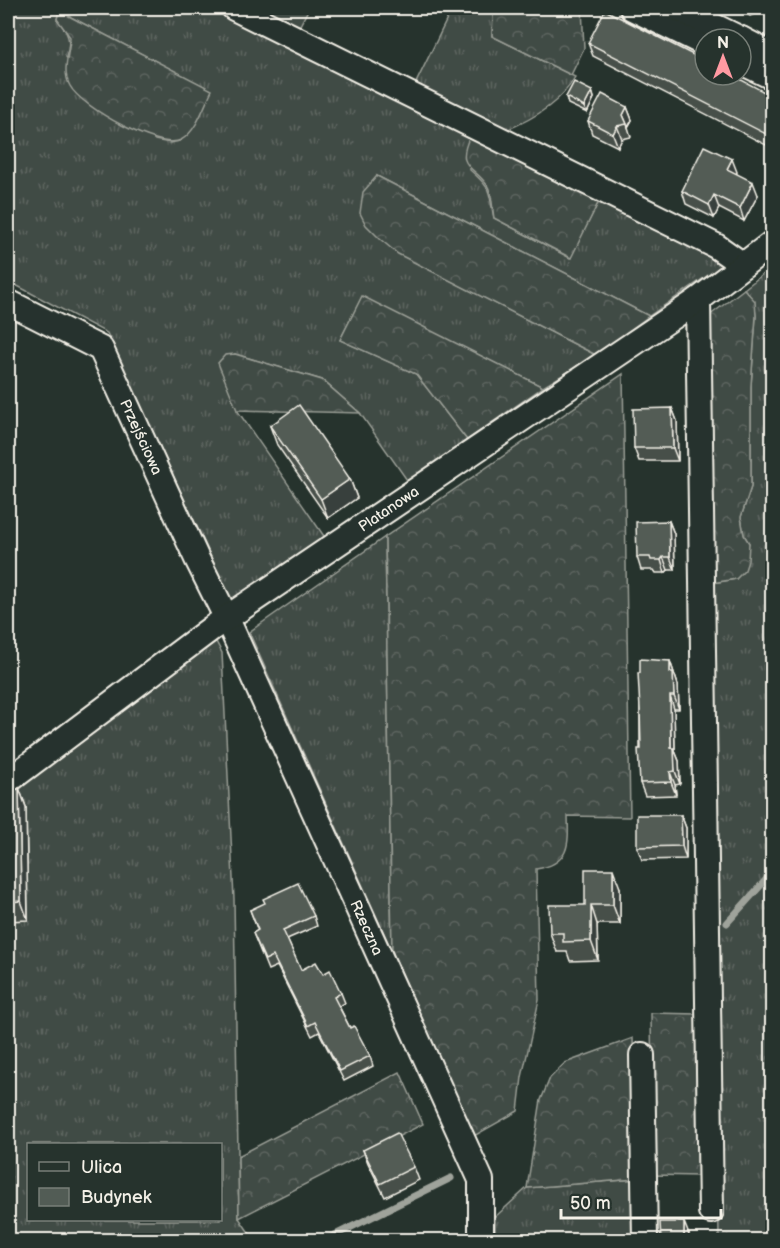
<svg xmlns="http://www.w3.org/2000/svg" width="780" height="1248" viewBox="0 0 780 1248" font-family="'Balsamiq Sans',sans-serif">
<defs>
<pattern id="grass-tufts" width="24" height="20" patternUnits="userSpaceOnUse" patternTransform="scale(1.5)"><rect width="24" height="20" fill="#414b45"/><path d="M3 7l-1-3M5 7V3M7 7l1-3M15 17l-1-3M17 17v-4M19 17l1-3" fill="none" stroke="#5d6560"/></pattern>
<pattern id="forest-crowns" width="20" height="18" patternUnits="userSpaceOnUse" patternTransform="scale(1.5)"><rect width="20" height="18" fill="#414b45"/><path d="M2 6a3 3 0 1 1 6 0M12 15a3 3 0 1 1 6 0" fill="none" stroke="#5d6560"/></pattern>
</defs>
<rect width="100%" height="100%" fill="#26332d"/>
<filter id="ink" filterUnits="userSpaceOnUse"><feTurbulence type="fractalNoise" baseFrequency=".0167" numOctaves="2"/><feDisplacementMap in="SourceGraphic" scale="12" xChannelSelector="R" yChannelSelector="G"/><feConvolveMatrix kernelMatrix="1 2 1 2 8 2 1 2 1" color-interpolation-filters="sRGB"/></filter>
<g filter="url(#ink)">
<g fill="url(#grass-tufts)" stroke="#9a9e96" stroke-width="1.5" fill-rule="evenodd">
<path d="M8 8H211L470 136V170C493 190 488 190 494 218L570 258 599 201 724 264 649 316 377 176 399 254 596 355 543 387 362 297 340 340 416 374 467 440 409 483 360 413 322 380 235 354 237 410 326 539 232 602 107 333 8 281ZM59 11 211 90 179 141 170 143 155 140 66 57C72 41 68 32 57 19Z"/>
<path d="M255 8H309L298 29Z"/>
<path d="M437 8H489L493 15 492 36 575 77C561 103 531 120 504 131L414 87 449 15Z"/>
<path d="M772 267C772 290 764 326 772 347V1240H719L712 583 736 579 749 543 744 535 741 517 751 487V386L756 316 754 301 744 289Z"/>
<path d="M385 537 392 951 249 632Z"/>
<path d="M212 634 222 653 234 899 239 1218 254 1240H8V783ZM28 1144H220V1220H28Z"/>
<path d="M636 1179 637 1240H495V1217L527 1188Z"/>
</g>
<g fill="url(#forest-crowns)" stroke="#9a9e96" stroke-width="1.5">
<path d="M489 8H582L584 48 571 75 492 36 493 15Z"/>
<path d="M59 11 212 90C204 106 197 131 181 140 160 151 81 107 70 86 61 70 70 54 70 37L57 19Z"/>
<path d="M470 136 599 201 571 258 494 218C492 208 493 194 487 185 473 165 455 168 470 136Z"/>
<path d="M377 176 649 316 596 355 398 254 380 239 366 225 360 213 363 192Z"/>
<path d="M744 289 755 301 756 316 751 386V487L741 517 744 535 749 543 748 561 745 570 736 579 712 583 709 316Z"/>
<path d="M362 296 543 387 467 440 416 374 340 340Z"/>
<path d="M235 354 322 380 360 413 237 410 218 363 225 355Z"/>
<path d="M623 374 630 817 568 816C569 845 570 864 536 869L539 1000 522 1077 518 1111 474 1136 392 951 385 537Z"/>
<path d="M651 1013 698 1014V1176L653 1175Z"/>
<path d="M633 1038 636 1179 527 1188 541 1100 550 1078 565 1063Z"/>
<path d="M400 1072 423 1124 239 1218 238 1156Z"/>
</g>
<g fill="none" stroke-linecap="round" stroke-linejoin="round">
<g stroke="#9fa39b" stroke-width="7">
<path d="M727 923 772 873"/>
<path d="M325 1240 451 1178"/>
</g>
<defs>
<g id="minor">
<path d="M234 8 716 246 743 265"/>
<path d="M632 8 705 44"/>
<path d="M677 8 741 39"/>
<path d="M741 39 772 55"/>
<path d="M741 62 772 77"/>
<path d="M698 300 711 1211"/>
<path id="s1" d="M8 302 101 349 197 559 227 619 481 1180V1240"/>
<path id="s2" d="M8 781 212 628 698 300 772 243"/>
<path d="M642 1055 645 1240"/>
</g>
</defs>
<use href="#minor" stroke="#f4f1e8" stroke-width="28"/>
<use href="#minor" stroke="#26332d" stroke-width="24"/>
</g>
<g fill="#474f49" stroke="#f4f1e8" stroke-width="1.5">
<path d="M737 8H772V16L762 11 750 16 737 9Z"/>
<path d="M588 43 772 96V148L593 56Z"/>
<path d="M592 91 594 98 587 113 568 104 566 97Z"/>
<path d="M627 107 632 120 628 127 631 137 622 139 618 147 592 134 588 121Z"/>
<path d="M737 172 736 173 758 195 744 221 719 208 714 218 686 204 682 191Z"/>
<path d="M672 408 677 421 678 461H639L634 448Z"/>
<path d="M270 426 350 479 357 498 328 518 277 445Z"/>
<path d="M669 521 674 534 675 570H668L665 573H656L654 570H641L637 557Z"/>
<path d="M670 661 678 685 679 709H674L675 751 679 761 680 784 675 785 676 795 645 796 640 783V673Z"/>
<path d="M19 788 26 807 28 920 8 921V796Z"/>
<path d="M681 815 686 828V859L642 860 637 847Z"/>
<path d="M620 888V924H597L598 960 570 961 567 952H557L550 933 585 905Z"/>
<path d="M250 910 314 916 317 926 287 939 301 970 323 974 341 993 345 1003 339 1006 350 1028 370 1056 373 1066 344 1081 319 1032 312 1036 277 966 268 970 253 933 258 931Z"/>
<path d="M363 1150 414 1167 419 1180 385 1197 368 1163Z"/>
</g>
<g fill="#39403c" stroke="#f4f1e8" stroke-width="1.5">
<path d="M592 91 594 98 587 113 584 107Z"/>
<path d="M627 107 632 120 628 127 623 115Z"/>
<path d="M617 126 622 139 618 147 613 134Z"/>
<path d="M732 159 737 172 732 182 727 169Z"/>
<path d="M753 182 758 195 744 221 740 208Z"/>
<path d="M714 195 719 208 714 218 709 205Z"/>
<path d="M672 408 677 421 678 461 673 448Z"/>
<path d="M350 479 357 498 328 518 321 499Z"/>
<path d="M669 521 674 534 675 570 670 557Z"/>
<path d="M663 557 668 570 665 573 661 560Z"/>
<path d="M670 661 678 685 679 709 674 696 670 672Z"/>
<path d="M670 696 674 709 675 751 679 761 680 784 675 771 671 748Z"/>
<path d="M670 772 675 785 676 795 671 782Z"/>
<path d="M19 788 26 807 28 920 21 901Z"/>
<path d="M681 815 686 828V859L682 846Z"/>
<path d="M613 869 620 888V924L613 905Z"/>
<path d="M591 905 597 924 598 960 591 941Z"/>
<path d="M684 1222 689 1235V1240H684Z"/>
</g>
<g fill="#525c55" stroke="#f4f1e8" stroke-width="1.5">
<path d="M605 10 705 61V75H732L772 96V137L588 43Z"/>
<path d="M574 82 592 91 584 107 566 97Z"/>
<path d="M602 94 627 107 623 115 627 124 617 126 613 134 588 121Z"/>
<path d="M704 146 732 159 727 169 753 182 740 208 714 195 709 205 682 191Z"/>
<path d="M299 405 350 479 321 499 270 426Z"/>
<path d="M672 408 673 448H634L633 409Z"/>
<path d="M669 521 670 557H663L661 560H651L650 557H637L636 522Z"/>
<path d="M640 659 670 661V672H673L674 696H670L671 748H674L675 771 670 772 671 782 640 783 638 749H641L640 709 638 673H640Z"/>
<path d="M19 788 21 901 8 902V796Z"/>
<path d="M637 815H681L682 846 637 847Z"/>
<path d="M585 869H613V905H591V941L563 942V933H550L549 905H585Z"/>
<path d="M298 883 314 916 283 930 301 970 316 962 323 974 330 970 341 993 334 997 350 1028 354 1026 370 1056 340 1071 315 1022 308 1026 273 956 265 960 253 933 258 930 250 910 265 903 263 899Z"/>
<path d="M397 1133 414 1167 380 1184 363 1150Z"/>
<path d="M660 1222H684V1240H661Z"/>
</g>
</g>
<g text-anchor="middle" stroke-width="6" stroke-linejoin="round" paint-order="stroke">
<g font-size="15" fill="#f4f1e8" stroke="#26332d">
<text dy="5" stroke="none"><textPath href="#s1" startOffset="201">Przejściowa</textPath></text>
<text dy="5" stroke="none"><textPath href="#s2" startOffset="468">Platanowa</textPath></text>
<text dy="5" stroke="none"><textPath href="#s1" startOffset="741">Rzeczna</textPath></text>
</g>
</g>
<rect width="780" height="1248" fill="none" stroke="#26332d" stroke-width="30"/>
<rect x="15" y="15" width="750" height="1218" fill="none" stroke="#f4f1e8" stroke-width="2" filter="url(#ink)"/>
<rect x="27" y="1143" width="195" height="78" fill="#26332d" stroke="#787f78" stroke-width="1.5"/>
<rect x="39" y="1162" width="30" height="9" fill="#26332d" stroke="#787f78" stroke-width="1.5"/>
<text x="81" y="1173" font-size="18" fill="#f4f1e8">Ulica</text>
<rect x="39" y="1188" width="30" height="18" fill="#525c55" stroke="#787f78" stroke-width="1.5"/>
<text x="81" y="1203" font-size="18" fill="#f4f1e8">Budynek</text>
<g transform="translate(723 57)"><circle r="28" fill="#26332d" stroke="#787f78" stroke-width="1.5"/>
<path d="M0-4.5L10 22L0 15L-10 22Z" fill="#ff9aa2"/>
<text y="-9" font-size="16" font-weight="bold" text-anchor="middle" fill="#f4f1e8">N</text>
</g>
<path d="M561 1209v9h160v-9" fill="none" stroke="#f4f1e8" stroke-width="3"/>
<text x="570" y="1209" font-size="18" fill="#f4f1e8" stroke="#26332d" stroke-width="4.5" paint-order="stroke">50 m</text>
</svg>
